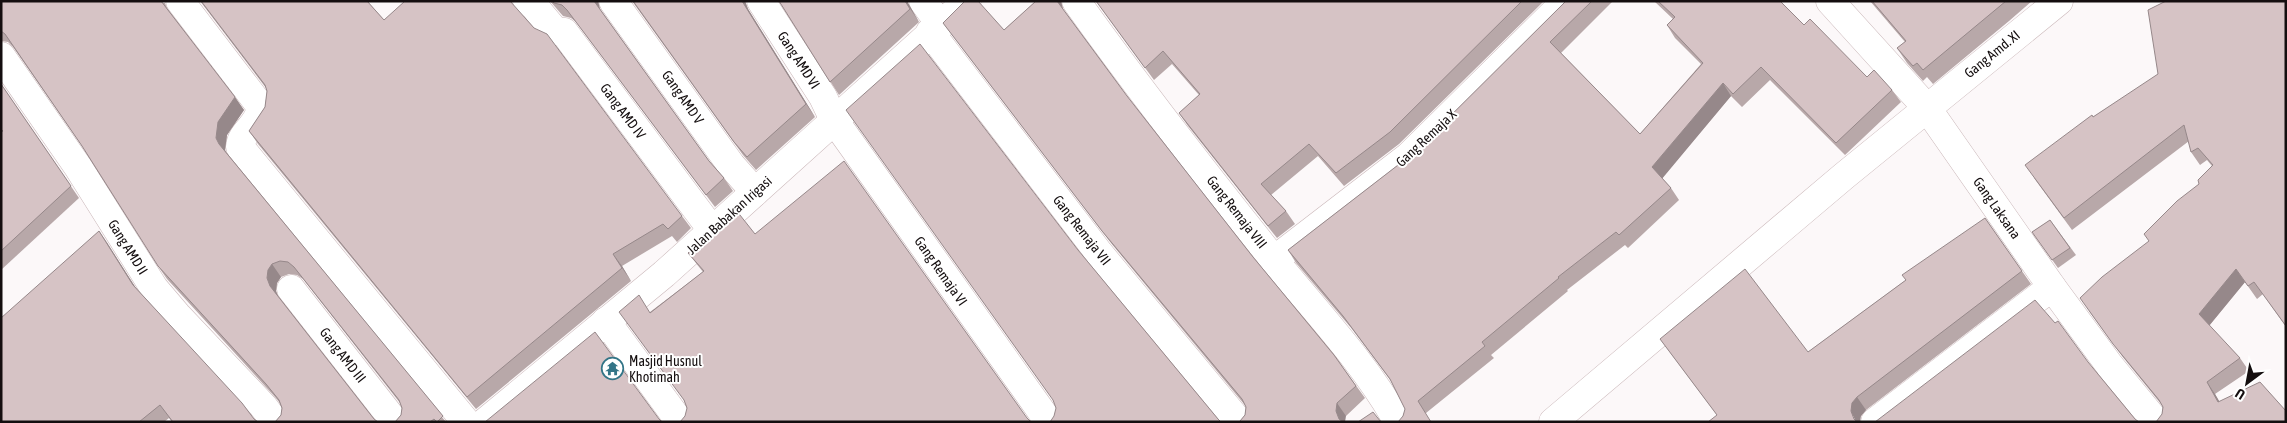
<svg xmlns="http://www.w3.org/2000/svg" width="2287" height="423" viewBox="0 0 2287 423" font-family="'Asap Condensed',sans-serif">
<rect width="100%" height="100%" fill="#fcf8f9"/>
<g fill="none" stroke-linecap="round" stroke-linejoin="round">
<defs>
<g id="street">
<path d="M180 1 261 107C259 126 241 131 240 147L466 422"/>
<path d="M527 1 534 6 555 31 564 32 712 230"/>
<path d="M613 1 731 165 755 192"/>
<path d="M761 1 823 97 834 120 1049 422"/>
<path d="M923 1 940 24"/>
<path d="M1076 1C1139 89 1206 175 1274 260 1317 313 1364 362 1398 422"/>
<path d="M1830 1 1927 108 2052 287 2110 366 2156 422"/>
<path d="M930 32 1099 253 1239 422"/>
<path d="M1 56 78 167 154 288 177 315 263 406 275 422"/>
<path d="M1274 260 1409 156 1566 1"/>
<path d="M291 289 395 422"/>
<path d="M606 321 680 422"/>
<path d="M485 422 664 274 967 1"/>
<path d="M1553 422 1844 176 2059 1"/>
<path d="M1875 422 2052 287"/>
</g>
</defs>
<use href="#street" stroke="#cab7b9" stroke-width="29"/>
<use href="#street" stroke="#fff" stroke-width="28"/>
</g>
<g fill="#b8a8a9">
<path d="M1 1 165 3 167 8 244 110 227 135 225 150 226 152 446 422H395L401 415 402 408 400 403 303 279 297 275 289 274 281 277 277 283 276 291 278 296 374 419 276 421 281 415 282 408 279 402 275 397 167 279 158 266 82 146 13 47 8 42 1 41Z"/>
<path d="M200 1H367L384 20 512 1V4L682 216 691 228 677 242 672 236 622 266 631 281 476 409 258 144 249 131 265 107 267 91 266 88Z"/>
<path d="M550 1H598L600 9 709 161 724 178 733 191 715 207 576 22 571 18 563 16Z"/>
<path d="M632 1H745L748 9 815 117 756 170 743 155Z"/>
<path d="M779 1H908V3L919 22 839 95Z"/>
<path d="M1036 1H1061L1063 9 1127 96 1253 257 1334 355 1365 398 1346 416 1240 421 1245 415 1246 407 1244 404 1111 243 943 23 1004 30Z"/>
<path d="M1096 1H1544L1399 144 1344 186 1318 156 1271 195 1286 211 1295 224 1277 238 1188 126 1179 113 1199 95 1172 64 1154 80Z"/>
<path d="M1566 1H1613L1561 53 1640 134 1701 64 1675 38 1667 25 1673 19 1654 1H1780L1804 25 1867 77 1892 90 1901 102 1845 155 1770 80 1742 107 1731 96 1662 178 1671 188 1679 200 1628 248 1625 245 1567 290 1568 291 1491 355 1494 358 1426 413 1403 416 1405 409 1391 381 1352 329 1296 263 1288 250 1411 155Z"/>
<path d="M1870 1H2032L2009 21 1933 84 1927 77 1923 81 1907 63 1897 48 1905 42Z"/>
<path d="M2286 1V327L2263 294 2257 299 2245 282 2209 326 2240 358 2249 371 2215 394 2219 401 2162 414 2163 407 2161 404 2122 356 2089 311 2149 241 2199 184 2212 166 2207 160 2200 165 2191 152 2189 141 2072 230 2034 178 2093 117Z"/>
<path d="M1 84 79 198 1 270Z"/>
<path d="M736 210 685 416 687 408 650 312 703 272 688 253Z"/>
<path d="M1985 218 2031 284 1866 410 1861 416 1717 415 1660 339 1808 352 1906 280Z"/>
<path d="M2050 220 2076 255 2058 268 2032 232Z"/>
<path d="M99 231 136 288 254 419 258 422H172L169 418 164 422H1Z"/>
</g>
<g fill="#96888a">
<path d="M594 1H598L600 10Z"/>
<path d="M742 1H745L748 9 815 117 806 104Z"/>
<path d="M905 1H908V3L919 22Z"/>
<path d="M1057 1H1061L1063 10Z"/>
<path d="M1723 83 1731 96 1661 180 1652 167Z"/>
<path d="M235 97 244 110 227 135 225 150 228 157 219 144 216 138 218 122Z"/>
<path d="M99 231 108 244 142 298 133 285Z"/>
<path d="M613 254 622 266 631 281 622 268Z"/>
<path d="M272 264 281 277 277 283 276 291 279 299 270 286 267 278 268 270Z"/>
<path d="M2236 269 2245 282 2208 327 2199 314Z"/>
<path d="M2207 382 2215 394 2227 415 2218 402Z"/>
<path d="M1857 397 1866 410 1861 416 1860 422H1856L1851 411 1852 403Z"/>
<path d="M1337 403 1346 416 1345 422H1341L1339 419 1336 411Z"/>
</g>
<g fill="#d6c3c5" stroke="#96888a">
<path d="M1 1H161L235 97 218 122 216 138 219 144 443 416 437 422 434 419 430 422H395L401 415 402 408 399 400 294 267 288 262 280 261 272 264 268 270 267 278 270 286 374 419 378 422H275L281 415 282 408 279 400 266 384 158 266 82 146 5 34 1 31Z"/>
<path d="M201 1H367L384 20 405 1H510L534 28 547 34 682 216 668 229 663 224 613 254 622 268 467 397 249 131 265 107 267 91 265 85Z"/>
<path d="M552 1H594L709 161 724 178 706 195 567 10 562 5 554 3Z"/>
<path d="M633 1H742L806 104 747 157 734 142Z"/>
<path d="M779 1H905L910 9 830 82Z"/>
<path d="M965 1H978L1004 30 1036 1H1057L1127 96 1253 257 1334 355 1356 386 1337 403 1336 411 1339 419 1343 422H1239L1240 421 1245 415 1246 407 1242 399 1102 231 943 23Z"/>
<path d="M1096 1H1522L1390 132 1336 173 1309 144 1261 184 1286 211 1268 226 1179 113 1200 94 1163 51 1145 68Z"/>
<path d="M1566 1H1592L1550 42 1640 134 1703 63 1667 25 1675 17 1658 1H1780L1804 25 1810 19 1867 77 1874 70 1892 90 1836 143 1761 67 1733 94 1723 83 1652 167 1671 188 1619 235 1616 232 1558 277 1559 278 1482 342 1485 346 1418 401 1431 422H1398L1403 416 1405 409 1390 379 1343 316 1288 250 1411 155Z"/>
<path d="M1872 1H2006L1923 70 1917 63 1913 66 1897 48 1906 41Z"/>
<path d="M2166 1H2286V326L2254 282 2248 286 2236 269 2199 314 2240 358 2207 382 2218 402 2260 382 2286 411V422H2156L2162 414 2163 407 2159 400 2113 344 2080 298 2102 277 2149 241 2144 234 2177 201 2199 184 2198 180 2213 165 2198 148 2191 152 2184 125 2064 218 2025 165 2092 115 2093 117 2158 74 2148 10Z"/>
<path d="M920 44 1078 250 1218 419 1221 422H1050L1054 416 1056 408 1053 400 846 110Z"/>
<path d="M1 84 71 186 1 251V132L3 131 1 129Z"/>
<path d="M844 161 1027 418 1031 422H680L685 416 687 408 684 400 619 312 639 295 650 313 704 271 688 253 736 210 755 234Z"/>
<path d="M1985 218 2022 271 1857 397 1852 403 1851 411 1854 419 1857 422H1708L1717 415 1660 339 1745 269 1808 352 1906 280 1902 275Z"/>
<path d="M2050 220 2070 248 2052 260 2032 232Z"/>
<path d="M99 231 133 285 242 403 254 419 258 422H173L160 405 139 422H1V318Z"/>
<path d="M2035 300 2055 323 2058 321 2088 362 2135 419 2139 422H1875Z"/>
<path d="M595 332 659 419 662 422H485Z"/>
<path d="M1373 412 1381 422H1358Z"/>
</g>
<defs>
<symbol id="temple-ring" viewBox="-11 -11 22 22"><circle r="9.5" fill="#fff" stroke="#337587" stroke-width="1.5"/><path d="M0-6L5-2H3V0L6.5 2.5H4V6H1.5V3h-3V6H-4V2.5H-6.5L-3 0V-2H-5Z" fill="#337587"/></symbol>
</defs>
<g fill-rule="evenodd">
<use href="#temple-ring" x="600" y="356" width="25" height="25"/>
</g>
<g text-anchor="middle" stroke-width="4" stroke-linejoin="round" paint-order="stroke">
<g font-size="14" fill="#140e0f" stroke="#fff">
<text transform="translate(1992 54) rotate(-39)" y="5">Gang Amd. XI</text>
<text transform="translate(799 60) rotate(57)" y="5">Gang AMD VI</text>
<text transform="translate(683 97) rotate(55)" y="5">Gang AMD V</text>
<text transform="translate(623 111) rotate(53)" y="5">Gang AMD IV</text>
<text transform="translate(1426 138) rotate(-43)" y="5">Gang Remaja X</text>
<text transform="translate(1997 208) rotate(55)" y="5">Gang Laksana</text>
<text transform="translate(1237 212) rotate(52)" y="5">Gang Remaja VIII</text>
<text transform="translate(729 215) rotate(-42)" y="5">Jalan Babakan Irigasi</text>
<text transform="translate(1082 230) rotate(52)" y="5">Gang Remaja VII</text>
<text transform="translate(128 247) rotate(58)" y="5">Gang AMD II</text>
<text transform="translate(941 271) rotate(55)" y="5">Gang Remaja VI</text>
<text transform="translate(343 355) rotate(52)" y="5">Gang AMD III</text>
</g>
<g font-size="14" fill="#140e0f" stroke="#fff" text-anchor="start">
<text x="629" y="366">Masjid Husnul<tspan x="629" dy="16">Khotimah</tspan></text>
</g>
</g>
<rect width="2287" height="423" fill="none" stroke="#140e0f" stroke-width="5"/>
<g transform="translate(2247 383) rotate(212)" stroke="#ffffff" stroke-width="4" paint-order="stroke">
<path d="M0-4L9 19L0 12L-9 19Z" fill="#140e0f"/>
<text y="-8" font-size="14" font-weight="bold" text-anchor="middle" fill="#140e0f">U</text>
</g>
</svg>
